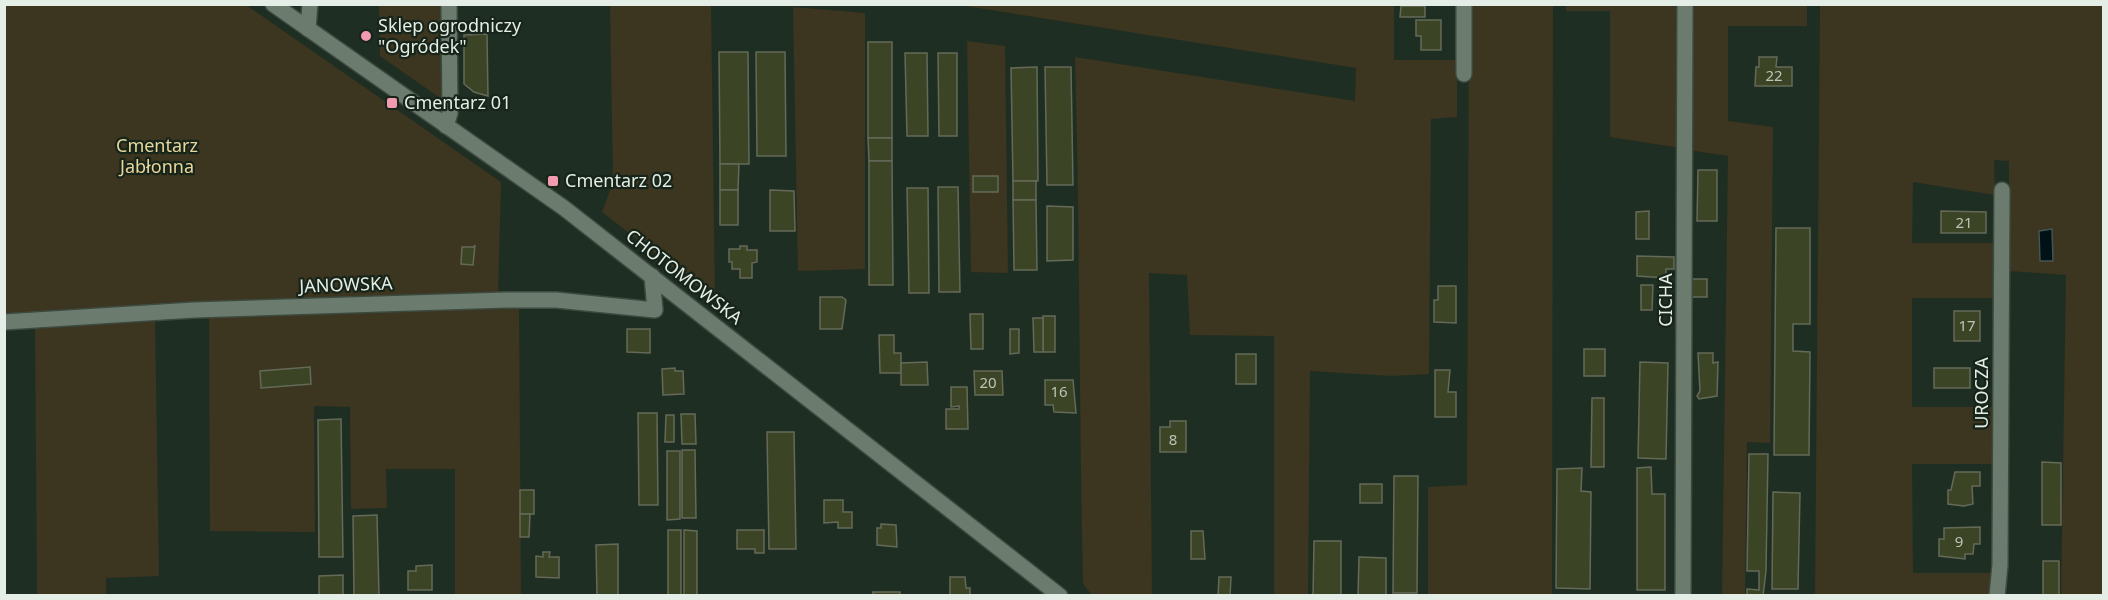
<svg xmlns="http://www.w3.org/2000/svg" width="2108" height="600" viewBox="0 0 2108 600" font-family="'Noto Sans',sans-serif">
<rect width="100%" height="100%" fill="#1f2e22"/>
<g fill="#3c351f">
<path d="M5 5H246L501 182 498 295 5 317Z"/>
<path d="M379 5H442L443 100 380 56Z"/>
<path d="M610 5H711L715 300 602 212 613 182Z"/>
<path d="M959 5H1394V60H1457V117L1431 119 1429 374 1392 376 1310 371 1308 595H1274V336L1190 335 1187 275 1149 273 1152 595H1092L1083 584C1079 408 1080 233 1075 57L1355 101 1356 68Z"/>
<path d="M1469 5H1553L1552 595 1428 596V487L1467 485Z"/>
<path d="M1566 5H1681V148L1610 137V11H1566Z"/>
<path d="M1693 5H1807V26H1728V121L1773 127 1770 443 1747 442 1745 595H1722L1728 156 1689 150Z"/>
<path d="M1820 5H2103V595H2061L2066 275 2009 271V161L1994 160 1995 195 1913 182 1912 243H1994V298H1912V407H1994V464H1912L1913 573H1993L1992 595 1815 596Z"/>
<path d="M793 7 865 13V269L798 271Z"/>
<path d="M967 41 1005 46 1008 273 971 272Z"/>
<path d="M519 304 521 595H455V469H386L387 508 351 509 350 407 314 406 315 532 210 531 209 315Z"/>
<path d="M155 318 159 576 106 578V595H37L35 329Z"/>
</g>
<path fill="#001215" stroke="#455454" stroke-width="1.5" d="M2052 229 2053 261H2040L2039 231Z"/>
<g fill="#3c4426" stroke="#646a58" stroke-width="1.5">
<path d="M1401 6H1425V17H1400Z"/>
<path d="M1416 20H1441V50H1421V36H1416Z"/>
<path d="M487 34 488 96 474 92 464 84V35Z"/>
<rect x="868" y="42" width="24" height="96"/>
<path d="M719 52H748L749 164H720Z"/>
<path d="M756 52H785L786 156H757Z"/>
<path d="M905 53H927L928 136H907Z"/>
<path d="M938 53H957V136H939Z"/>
<path d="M1759 57H1777L1776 67H1792V86H1755L1756 67H1759Z"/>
<path d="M1037 67 1038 181H1013L1011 68Z"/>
<path d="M1045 67H1071L1073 185H1047Z"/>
<path d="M868 138H892V161H869Z"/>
<path d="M869 161H892L893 285H869Z"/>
<path d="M720 164H739L738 190H720Z"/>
<path d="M1698 170H1717V221H1697Z"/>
<rect x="973" y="176" width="25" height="16"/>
<rect x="1013" y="181" width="23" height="19"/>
<path d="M938 187H958L960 292H939Z"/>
<path d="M907 188H928L929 293H909Z"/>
<rect x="720" y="190" width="18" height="35"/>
<path d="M770 190 794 191 795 231H770Z"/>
<path d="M1013 200H1036L1037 270H1014Z"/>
<path d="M1047 206 1073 207V260L1047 261Z"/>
<path d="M1649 211V239H1636V212Z"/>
<path d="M1941 211 1986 212V233H1941Z"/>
<path d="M1776 228H1810V324H1793V351L1810 352 1809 455H1774Z"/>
<path d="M475 245 473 265 461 264 462 247H474Z"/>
<path d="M740 246H747V250H757V262L752 263V278H740V269H732V262H729V249H740Z"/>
<path d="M1637 256 1674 257V269H1666V278L1637 276Z"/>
<rect x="1691" y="279" width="16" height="18"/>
<path d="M1641 285H1653L1652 310H1641Z"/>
<path d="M1438 286H1456V323L1434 322V300H1438Z"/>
<path d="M820 297H842L846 300 842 329H820Z"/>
<rect x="1954" y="311" width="26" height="30"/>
<path d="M970 314H983V349H971Z"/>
<rect x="1043" y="316" width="12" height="36"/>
<path d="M1033 318H1043V352H1034Z"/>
<path d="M627 329H650V353L627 352Z"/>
<path d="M1010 329H1019V353L1010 354Z"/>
<path d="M879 335H894V353H901V373H880Z"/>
<rect x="1584" y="349" width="21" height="27"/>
<path d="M1698 353H1713V363L1718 362 1717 396 1699 399 1697 396 1700 391Z"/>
<rect x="1236" y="354" width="20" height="30"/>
<path d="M927 362 928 385H901V363Z"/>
<path d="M1640 362 1668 363 1666 459 1638 458Z"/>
<path d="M310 367 311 384 261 388 260 371Z"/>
<path d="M675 368V371H683L684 394 663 395 662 369Z"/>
<rect x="1934" y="368" width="36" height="20"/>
<path d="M1435 370H1450L1448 392H1456V417H1435Z"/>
<path d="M974 371H1002L1003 395H975Z"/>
<path d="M1045 380H1073L1076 413 1054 412 1053 405H1045Z"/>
<path d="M951 387H967L968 429H946V409H959V406L951 407Z"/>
<path d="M1592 398H1604V467H1591Z"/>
<path d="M638 413H657L658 505H639Z"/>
<path d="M681 414H695L696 444H682Z"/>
<path d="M666 415H674V442H665Z"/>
<path d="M341 419 343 557H319L318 420Z"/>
<path d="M1170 421H1186V452H1160V427H1170Z"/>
<path d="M767 432H794L796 549H769Z"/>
<path d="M682 450H695L696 518H682Z"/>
<path d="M667 451H680V519L667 520Z"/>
<path d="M1749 454H1768L1766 571 1763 596H1747V589L1759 590V571H1747Z"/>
<path d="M2042 462 2061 463V525H2042Z"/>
<path d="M1651 467 1652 494H1665V590H1637V468Z"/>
<path d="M1582 468 1581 491 1591 492 1590 589 1556 588 1557 469Z"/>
<path d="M1955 472H1980V486H1972L1973 504 1964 506 1948 504V490H1951Z"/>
<path d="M1394 476H1418L1417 593H1393Z"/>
<rect x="1360" y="484" width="22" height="19"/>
<rect x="520" y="490" width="14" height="24"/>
<path d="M1773 492 1800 493 1798 589H1772Z"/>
<path d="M824 500H843V512H852V528H838V522L824 523Z"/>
<path d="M520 514H530L529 537H520Z"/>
<path d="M377 515 379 595 354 596 353 516Z"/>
<path d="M881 524 896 525 897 547 877 545V528H881Z"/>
<path d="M1980 527V544H1974L1973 554H1965V559L1939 556V539H1944V528Z"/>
<rect x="668" y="530" width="13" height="66"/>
<path d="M684 530 697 531V596H684Z"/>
<path d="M737 530H764V553H755V549H737Z"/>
<path d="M1191 531H1203L1205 559H1191Z"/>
<path d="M1314 541H1341V596H1313Z"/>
<path d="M618 544V596H597L596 545Z"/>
<path d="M543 552H550L549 557H559V578L536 577V556L543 557Z"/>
<path d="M1359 557 1386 558V596H1358Z"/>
<rect x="2043" y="561" width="16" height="35"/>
<path d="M432 565V590H408V571H416V566Z"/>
<path d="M343 575V596H319V576Z"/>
<path d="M950 577H965L966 588H970V596H950Z"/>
<path d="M1219 577H1231L1230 596H1218Z"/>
<rect x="873" y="592" width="27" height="4"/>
</g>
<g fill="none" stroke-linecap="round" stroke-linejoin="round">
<defs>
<g id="minor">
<path d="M1464 4V74"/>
<path d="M308 29 310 4"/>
<path d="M446 126 450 113 449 4"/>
<path d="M4 322 194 310 506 300H556L655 310 652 276"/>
<path d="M1683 596 1685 4"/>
<path d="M1997 596 2000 565 2002 190"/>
</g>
<path id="tertiary" d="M273 4 564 208 1060 596"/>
</defs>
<use href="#minor" stroke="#3d4a40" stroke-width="18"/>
<use href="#tertiary" stroke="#3d4a40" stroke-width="18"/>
<use href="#minor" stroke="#6b7c6e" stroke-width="15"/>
<use href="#tertiary" stroke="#6b7c6e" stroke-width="15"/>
</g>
<g fill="#f29aaf" stroke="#162419" stroke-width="2">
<circle cx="366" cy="36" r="6"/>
<rect x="386" y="97" width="12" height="12" rx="3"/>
<rect x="547" y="175" width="12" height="12" rx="3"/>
</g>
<g text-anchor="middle" stroke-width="4.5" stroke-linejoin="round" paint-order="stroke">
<g font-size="15" fill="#bbc4b6">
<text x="1774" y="81">22</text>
<text x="1964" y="228">21</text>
<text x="1967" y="331">17</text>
<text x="988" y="388">20</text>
<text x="1059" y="397">16</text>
<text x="1173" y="445">8</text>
<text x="1959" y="547">9</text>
</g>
<g font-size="18" fill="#e5eee6" stroke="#162419" text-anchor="start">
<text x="378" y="32">Sklep ogrodniczy<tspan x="378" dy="21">"Ogródek"</tspan></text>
<text x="404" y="109">Cmentarz 01</text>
<text x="565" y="187">Cmentarz 02</text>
</g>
<g font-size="18" fill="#e9d69b" stroke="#162419">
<text x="157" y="152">Cmentarz<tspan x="157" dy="21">Jabłonna</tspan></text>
</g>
<g font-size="18" fill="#e5eee6" stroke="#162419">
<text transform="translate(684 277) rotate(38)" y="6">CHOTOMOWSKA</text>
<text transform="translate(346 285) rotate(-2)" y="6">JANOWSKA</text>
<text transform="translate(1666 300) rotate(-90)" y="6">CICHA</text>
<text transform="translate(1982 393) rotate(-90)" y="6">UROCZA</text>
</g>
</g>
<rect width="2108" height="600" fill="none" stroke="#e5eee6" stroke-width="12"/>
</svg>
